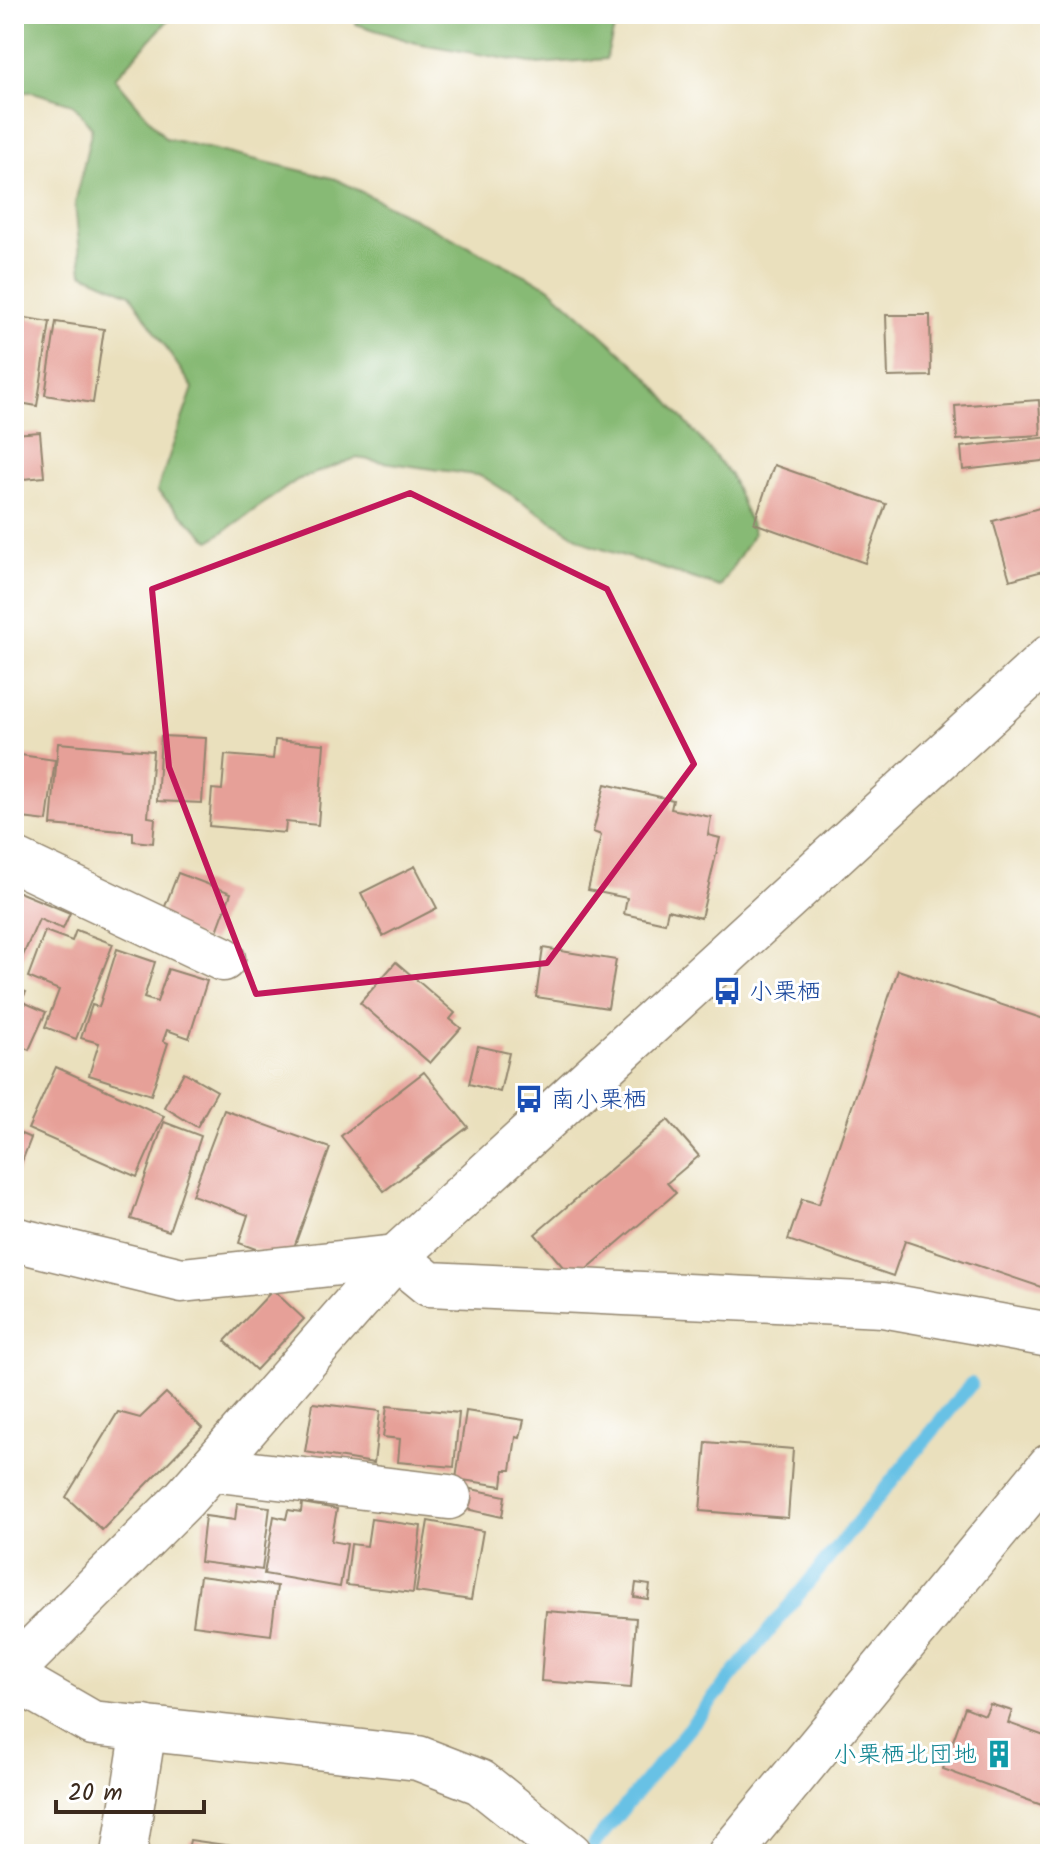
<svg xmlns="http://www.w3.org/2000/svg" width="1064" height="1868" viewBox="0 0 1064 1868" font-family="Kalam,'Klee One',sans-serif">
<rect width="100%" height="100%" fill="#fff"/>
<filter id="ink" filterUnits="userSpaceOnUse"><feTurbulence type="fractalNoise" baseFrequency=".0125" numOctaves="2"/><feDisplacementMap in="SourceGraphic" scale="16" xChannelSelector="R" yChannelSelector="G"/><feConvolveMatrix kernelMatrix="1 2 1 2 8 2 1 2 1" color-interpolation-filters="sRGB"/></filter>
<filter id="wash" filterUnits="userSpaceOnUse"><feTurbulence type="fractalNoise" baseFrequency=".006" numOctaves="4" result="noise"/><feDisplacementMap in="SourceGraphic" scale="32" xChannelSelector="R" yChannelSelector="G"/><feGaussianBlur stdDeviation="1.8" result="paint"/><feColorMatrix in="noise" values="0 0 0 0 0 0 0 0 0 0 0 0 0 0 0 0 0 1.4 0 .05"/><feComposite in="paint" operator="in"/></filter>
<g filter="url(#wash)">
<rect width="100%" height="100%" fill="#eae0bd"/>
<g fill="#87ba74" stroke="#617249" stroke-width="2">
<path d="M14 14H174L115 78 165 138 336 179 549 287 644 373 730 474 754 533 720 587 590 545 482 476 356 458 297 480 210 541 157 491 193 388 130 294 82 273 75 204 92 128 73 104 33 92H14Z"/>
<path d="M357 14H618L606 59 536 64 416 43 356 24Z"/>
</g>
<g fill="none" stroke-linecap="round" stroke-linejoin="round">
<path stroke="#68c1e5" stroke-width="14" d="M594 1844 971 1384"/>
</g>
<g id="blocks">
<g fill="#e6a098">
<path d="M886 315H930L931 376 888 377Z"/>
<path d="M26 318 50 322 37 406 14 402Z"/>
<path d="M56 322 104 329 93 403 45 395Z"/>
<path d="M1039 400 1041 435 957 440 955 406Z"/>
<path d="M40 432 44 477 14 480V434Z"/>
<path d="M1050 437V460L963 470 961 447Z"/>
<path d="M774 465 886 504 865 563 754 523Z"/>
<path d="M1050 505V569L1010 580 993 521Z"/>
<path d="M161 736 206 738 202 803 157 801Z"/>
<path d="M275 740 324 744 318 825 286 822 285 833 209 826 212 789 222 790 225 755 273 759Z"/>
<path d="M58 743 153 751 148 817 155 818 153 843 133 841V832L51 825Z"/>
<path d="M14 754 55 760 47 821 14 817Z"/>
<path d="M605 784 673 800 671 809 711 817 708 835 720 838 701 918 668 910 665 923 624 914 627 898 588 890 601 835 593 832Z"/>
<path d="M415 866 437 908 383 936 361 893Z"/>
<path d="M178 873 231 893 213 942 159 922Z"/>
<path d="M14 890 70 913 63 929 39 919 14 976Z"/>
<path d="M76 930 113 944 76 1039 45 1027 59 990 28 977 45 931 72 941Z"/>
<path d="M543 948 616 960 608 1008 536 997Z"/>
<path d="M117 949 155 962 144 998 157 1002 168 969 207 981 189 1038 167 1030 163 1041 168 1043 151 1095 89 1075 99 1043 81 1038 92 1005 99 1007Z"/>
<path d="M396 962 455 1013 450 1019 461 1028 430 1063 360 1003Z"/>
<path d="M898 970 1050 1021V1290L905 1241 893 1276 788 1240 802 1199 819 1204Z"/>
<path d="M14 987 26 992 21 1001 46 1012 29 1050 14 1043Z"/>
<path d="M478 1046 509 1053 500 1092 469 1084Z"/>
<path d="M56 1067 164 1116 137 1177 28 1129Z"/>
<path d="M184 1072 217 1091 197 1127 164 1107Z"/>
<path d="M424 1072 468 1127 384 1191 341 1136Z"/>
<path d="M224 1110 330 1148 289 1261 239 1243 248 1215 192 1195Z"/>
<path d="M668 1120 699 1156 667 1183 676 1193 574 1280 535 1234Z"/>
<path d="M164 1122 201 1136 169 1231 131 1219Z"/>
<path d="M14 1131 31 1138 14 1182Z"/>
<path d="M273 1290 304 1319 256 1370 225 1341Z"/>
<path d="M166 1393 202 1428 102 1530 66 1497 118 1412 140 1418Z"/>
<path d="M313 1403 380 1411 374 1463 305 1452Z"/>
<path d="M387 1406 459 1413 454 1467 398 1462 400 1439 383 1437Z"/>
<path d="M466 1411 524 1420 520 1438 516 1437 511 1470H504L502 1486 456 1479Z"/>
<path d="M706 1442 793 1449 788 1518 700 1511Z"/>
<path d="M457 1486 505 1496 502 1517 453 1506Z"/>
<path d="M237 1503 270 1507 262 1570 200 1562 205 1516 235 1520Z"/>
<path d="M302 1503 337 1509 331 1541 347 1544 340 1587 264 1574 274 1516 286 1519 288 1510 301 1512Z"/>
<path d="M371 1519 421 1526 413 1593 346 1585 351 1544 367 1546Z"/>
<path d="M428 1521 483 1531 471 1600 416 1592Z"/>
<path d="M200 1576 277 1586 271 1635 193 1625Z"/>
<path d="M636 1583 650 1585 648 1599 634 1597Z"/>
<path d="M546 1611 636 1618 631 1688 541 1681Z"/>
<path d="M990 1704 1012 1711 1008 1723 1050 1738V1808L943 1769 965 1707 985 1715Z"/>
<path d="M190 1840 273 1852V1854H187Z"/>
</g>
</g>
</g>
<g filter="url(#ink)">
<use href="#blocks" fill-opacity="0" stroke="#92856e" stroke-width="2"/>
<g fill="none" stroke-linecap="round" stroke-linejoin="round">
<defs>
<g id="minor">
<path d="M14 860 223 959"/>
<path d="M14 1239 182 1280 396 1257 429 1284 883 1305 1050 1335"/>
<path d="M210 1469 449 1497"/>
<path d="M14 1669 184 1499 396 1257 1050 657"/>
<path d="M14 1678 92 1723 418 1758 480 1782 570 1854"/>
<path d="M124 1854 144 1728"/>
<path d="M730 1854 1050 1466"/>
</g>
</defs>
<use href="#minor" stroke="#92856e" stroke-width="47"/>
<use href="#minor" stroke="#fff" stroke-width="44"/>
</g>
</g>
<path fill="none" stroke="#c2185b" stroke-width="6" stroke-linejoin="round" d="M410 493 607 589 694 764 547 963 256 994 169 767 152 589Z"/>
<defs>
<symbol id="bus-bare" viewBox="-9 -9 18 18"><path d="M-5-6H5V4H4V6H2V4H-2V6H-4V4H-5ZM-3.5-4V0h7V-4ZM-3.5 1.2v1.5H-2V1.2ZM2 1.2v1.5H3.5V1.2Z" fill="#1a4fb4" stroke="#fff" stroke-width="2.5" paint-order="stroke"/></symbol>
<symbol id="building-bare" viewBox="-9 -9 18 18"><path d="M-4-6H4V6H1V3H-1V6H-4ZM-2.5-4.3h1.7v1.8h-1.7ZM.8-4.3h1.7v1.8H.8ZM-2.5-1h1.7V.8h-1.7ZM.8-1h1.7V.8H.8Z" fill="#0f9aa8" stroke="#fff" stroke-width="2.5" paint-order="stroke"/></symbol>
</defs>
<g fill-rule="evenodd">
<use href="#bus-bare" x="707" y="971" width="40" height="40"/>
<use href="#bus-bare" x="509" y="1079" width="40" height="40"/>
<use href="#building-bare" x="979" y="1734" width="40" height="40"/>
</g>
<g text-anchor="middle" stroke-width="6" stroke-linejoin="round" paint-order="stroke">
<g font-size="24" fill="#164399" stroke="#fff" text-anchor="start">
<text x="749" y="999">小栗栖</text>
<text x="551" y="1107">南小栗栖</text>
</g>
<g font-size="24" fill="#0d838f" stroke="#fff" text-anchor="end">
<text x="977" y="1762">小栗栖北団地</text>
</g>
</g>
<rect width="1064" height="1868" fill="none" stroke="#fff" stroke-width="48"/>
<path d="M56 1800v12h148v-12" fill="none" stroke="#3b2a1e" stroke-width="4"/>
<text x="68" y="1800" font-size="24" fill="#3b2a1e" stroke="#ffffff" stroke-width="6" paint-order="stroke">20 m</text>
</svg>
